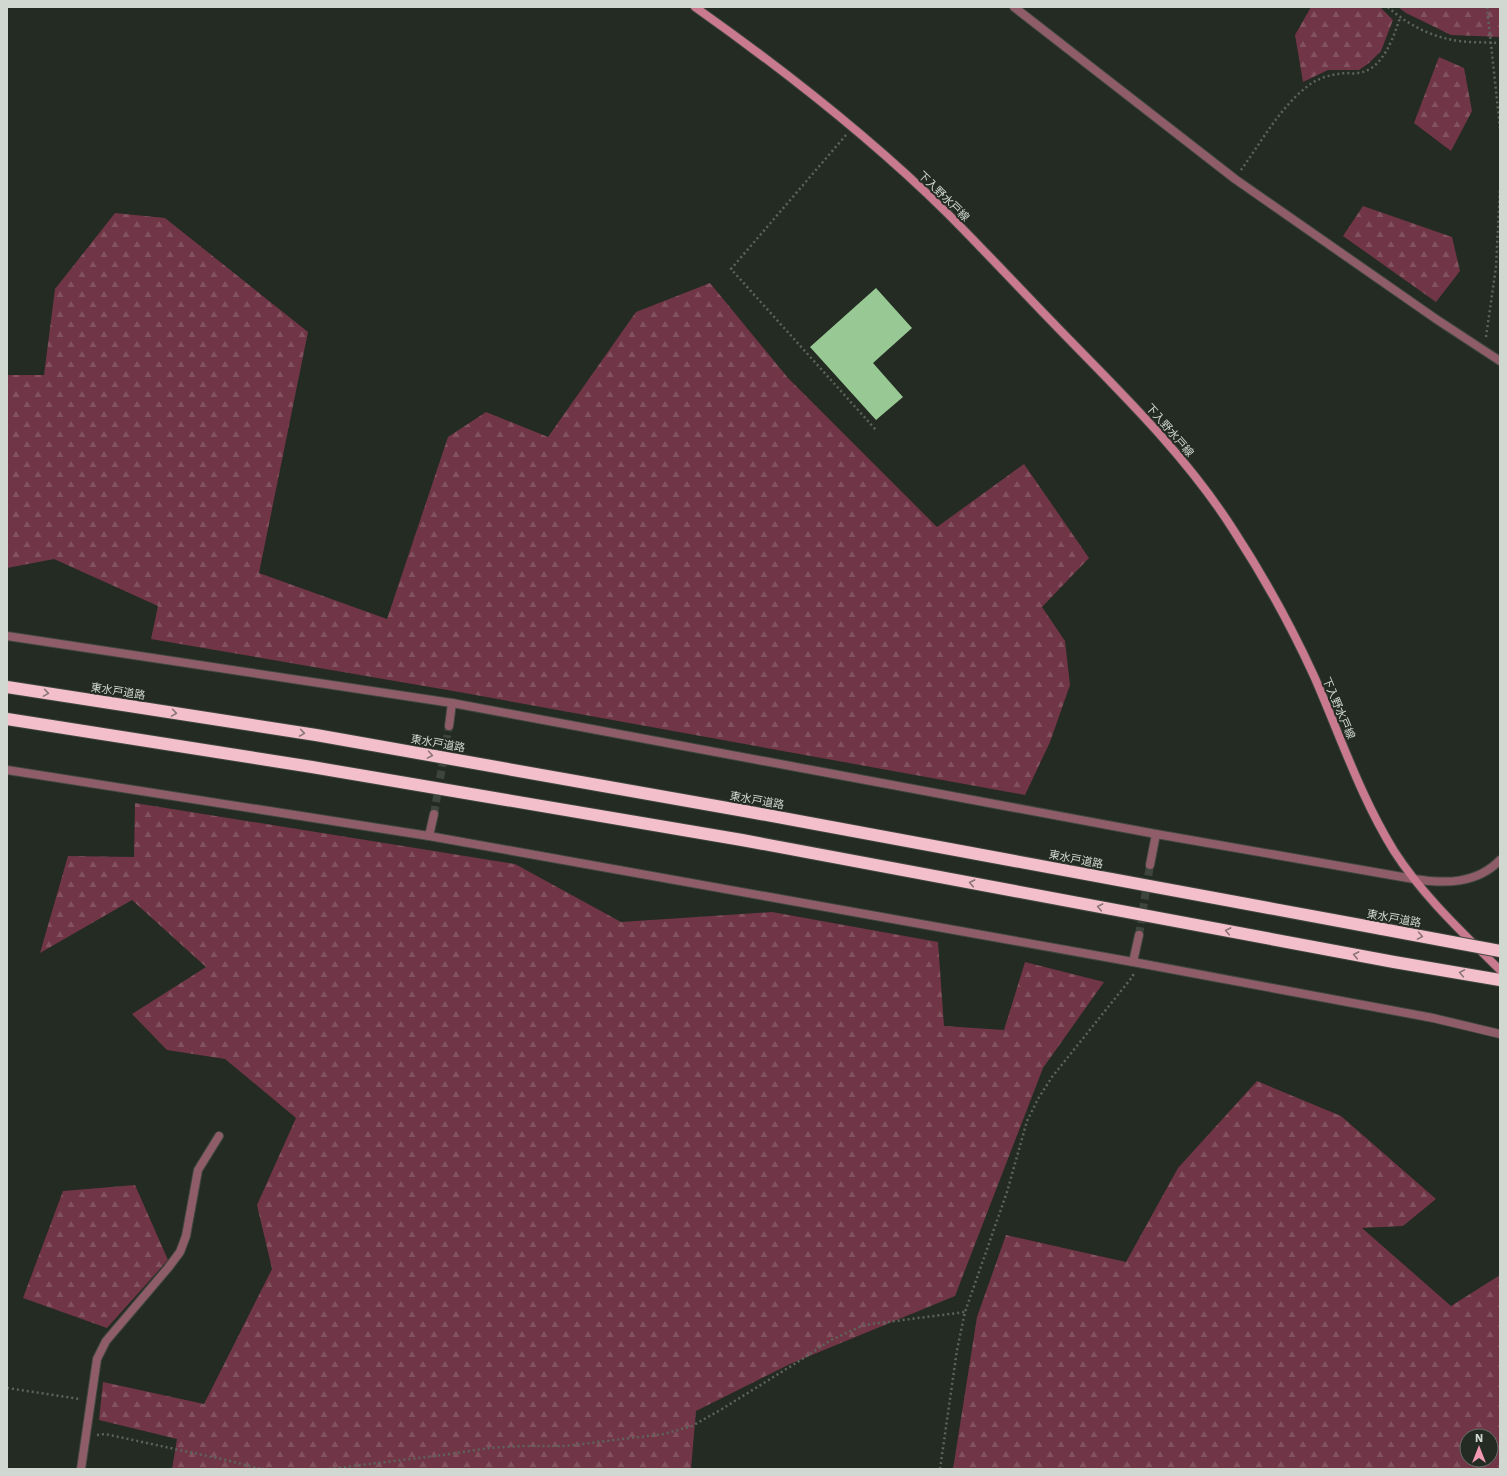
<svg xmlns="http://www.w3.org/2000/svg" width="1507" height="1476" viewBox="0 0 1507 1476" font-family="'Work Sans','Noto Sans JP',sans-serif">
<defs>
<pattern id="forest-firs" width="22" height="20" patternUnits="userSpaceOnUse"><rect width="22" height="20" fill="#703546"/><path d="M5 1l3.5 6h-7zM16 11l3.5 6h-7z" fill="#835260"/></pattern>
</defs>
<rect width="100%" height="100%" fill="#232b22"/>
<g fill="url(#forest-firs)" fill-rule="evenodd">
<path d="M1311 7H1380L1393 20 1381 51 1369 63 1359 70H1328L1303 82 1295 35Z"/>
<path d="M1398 7H1500V37L1451 35 1406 13Z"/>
<path d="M1439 57 1464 68 1472 111 1451 151 1414 123Z"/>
<path d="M1363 206 1452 237 1460 271 1436 302 1343 236Z"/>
<path d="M115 213 165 218 308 332 259 573 387 619 448 437 486 412 548 437 636 312 710 283 788 378 937 527 1024 464 1089 558 1042 607 1065 641 1070 685 1050 742 1025 795 459 692 151 639 158 606 54 559 7 568V375H44L55 289Z"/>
<path d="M135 803 515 864 621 922 772 912 938 942 944 1026 1004 1030 1025 962 1104 982 1043 1068 955 1296 790 1364 696 1411 691 1469H172L177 1439 99 1420 103 1382 204 1404 272 1269 257 1205 296 1118 225 1059 167 1050 132 1014 206 967 132 900 40 953 68 856 134 857Z"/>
<path d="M1257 1081 1341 1116 1436 1199 1403 1226 1362 1228 1451 1306 1500 1275V1469H953L977 1317 1006 1235 1126 1262 1178 1168ZM1467 1436H1491V1460H1467Z"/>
<path d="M135 1185 168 1260 107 1328 23 1298 63 1191Z"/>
</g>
<path fill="#98c894" d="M876 288 912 328 873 363 903 397 876 420 810 347Z"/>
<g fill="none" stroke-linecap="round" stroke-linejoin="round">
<g stroke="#3d453c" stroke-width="8" stroke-dasharray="8 4" stroke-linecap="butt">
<path d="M434 814 449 726"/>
<path d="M1139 935 1150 865"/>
</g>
<defs>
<path id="service" d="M81 1469 97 1359 106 1341 168 1268 180 1252 186 1236 198 1170 219 1136"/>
<g id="minor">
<path d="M449 726 452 703"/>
<path d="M7 770 429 836 1133 962 1433 1018 1500 1034"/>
<path d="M429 836 434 814"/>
<path d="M1150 865 1156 834"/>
<path d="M1133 962 1139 935"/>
</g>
<g id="tertiary">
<path d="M1014 7 1235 179 1436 319 1500 361"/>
<path d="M7 636 452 703 1156 834 1414 879C1445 884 1477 884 1500 860"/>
</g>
<path id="secondary" d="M695 7C784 70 870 137 947 213 985 251 1021 290 1058 328 1120 392 1186 455 1234 531 1264 577 1291 626 1314 676 1340 735 1360 796 1394 851 1423 896 1462 932 1500 970"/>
<g id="motorway">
<path d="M7 687 316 735 750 812 1382 929"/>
<path d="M7 719 312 767 742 840 1394 962 1500 980"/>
</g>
</defs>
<use href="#service" stroke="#3f473e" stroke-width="10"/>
<use href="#minor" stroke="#3f473e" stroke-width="10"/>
<use href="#tertiary" stroke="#3f473e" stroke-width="10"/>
<use href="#secondary" stroke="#3f473e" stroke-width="10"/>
<use href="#motorway" stroke="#3f473e" stroke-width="14"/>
<g stroke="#5d645c" stroke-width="2.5" stroke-dasharray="2 3" stroke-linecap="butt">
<path d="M1388 7C1404 22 1426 34 1448 39 1464 43 1483 42 1500 43"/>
<path d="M1487 7 1500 128"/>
<path d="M846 135 731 269 876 430"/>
<path d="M1241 170C1262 141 1280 107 1309 85 1320 77 1333 74 1346 73 1350 73 1354 74 1358 73 1383 70 1393 38 1400 18"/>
<path d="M1486 337 1496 267 1500 189"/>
<path d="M7 1388 80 1399"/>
<path d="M97 1435 105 1434 226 1460 261 1469"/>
<path d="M329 1469 443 1455 489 1448 522 1446H565L664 1434 692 1426 722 1409 796 1363 831 1340 864 1325 965 1312"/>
<path d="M940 1469 957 1350 965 1312 1007 1192 1027 1121 1038 1099 1052 1077 1133 976V973"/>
</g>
<use href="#service" stroke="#8f5d6a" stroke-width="8"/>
<use href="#minor" stroke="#8f5d6a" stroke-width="8"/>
<use href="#tertiary" stroke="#8f5d6a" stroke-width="8"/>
<use href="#secondary" stroke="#c97a8e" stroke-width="8"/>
<use href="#motorway" stroke="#f2bfcb" stroke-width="12"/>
<defs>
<path id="motorway-bridge" d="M1382 929 1500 951"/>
</defs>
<use href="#motorway-bridge" stroke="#3f473e" stroke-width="14" stroke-linecap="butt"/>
<use href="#motorway-bridge" stroke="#f2bfcb" stroke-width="12"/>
</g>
<defs><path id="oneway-chevron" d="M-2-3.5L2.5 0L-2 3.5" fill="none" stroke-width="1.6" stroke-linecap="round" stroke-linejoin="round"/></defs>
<g stroke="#8a7576">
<use href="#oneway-chevron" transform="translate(46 693) rotate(9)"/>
<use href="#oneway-chevron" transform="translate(174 713) rotate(9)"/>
<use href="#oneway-chevron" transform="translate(302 733) rotate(9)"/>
<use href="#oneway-chevron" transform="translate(430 755) rotate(10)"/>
<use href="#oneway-chevron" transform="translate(972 883) rotate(-169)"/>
<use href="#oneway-chevron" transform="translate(1100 907) rotate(-169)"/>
<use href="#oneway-chevron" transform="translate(1228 931) rotate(-169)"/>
<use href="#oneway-chevron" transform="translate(1420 936) rotate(10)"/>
<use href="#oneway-chevron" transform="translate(1356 955) rotate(-169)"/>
<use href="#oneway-chevron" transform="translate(1462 973) rotate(-170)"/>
</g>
<g text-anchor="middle" stroke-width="4" stroke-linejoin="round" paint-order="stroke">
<g font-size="11" fill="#d1d7d1" stroke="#232b22">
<text transform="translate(944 196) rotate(44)" y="4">下入野水戸線</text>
<text transform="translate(1170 430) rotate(49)" y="4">下入野水戸線</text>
<text transform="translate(118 691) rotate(9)" y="4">東水戸道路</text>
<text transform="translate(1339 708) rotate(67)" y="4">下入野水戸線</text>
<text transform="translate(438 743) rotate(10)" y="4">東水戸道路</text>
<text transform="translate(757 800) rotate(10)" y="4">東水戸道路</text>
<text transform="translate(1076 859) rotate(11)" y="4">東水戸道路</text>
<text transform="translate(1394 918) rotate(10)" y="4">東水戸道路</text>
</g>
</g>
<rect width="1507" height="1476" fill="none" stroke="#d1d7d1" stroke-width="16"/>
<g transform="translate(1479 1448)"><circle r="19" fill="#232b22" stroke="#697068"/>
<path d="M0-3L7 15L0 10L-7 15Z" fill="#f29ab0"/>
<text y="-6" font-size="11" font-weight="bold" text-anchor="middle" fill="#d1d7d1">N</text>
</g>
</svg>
